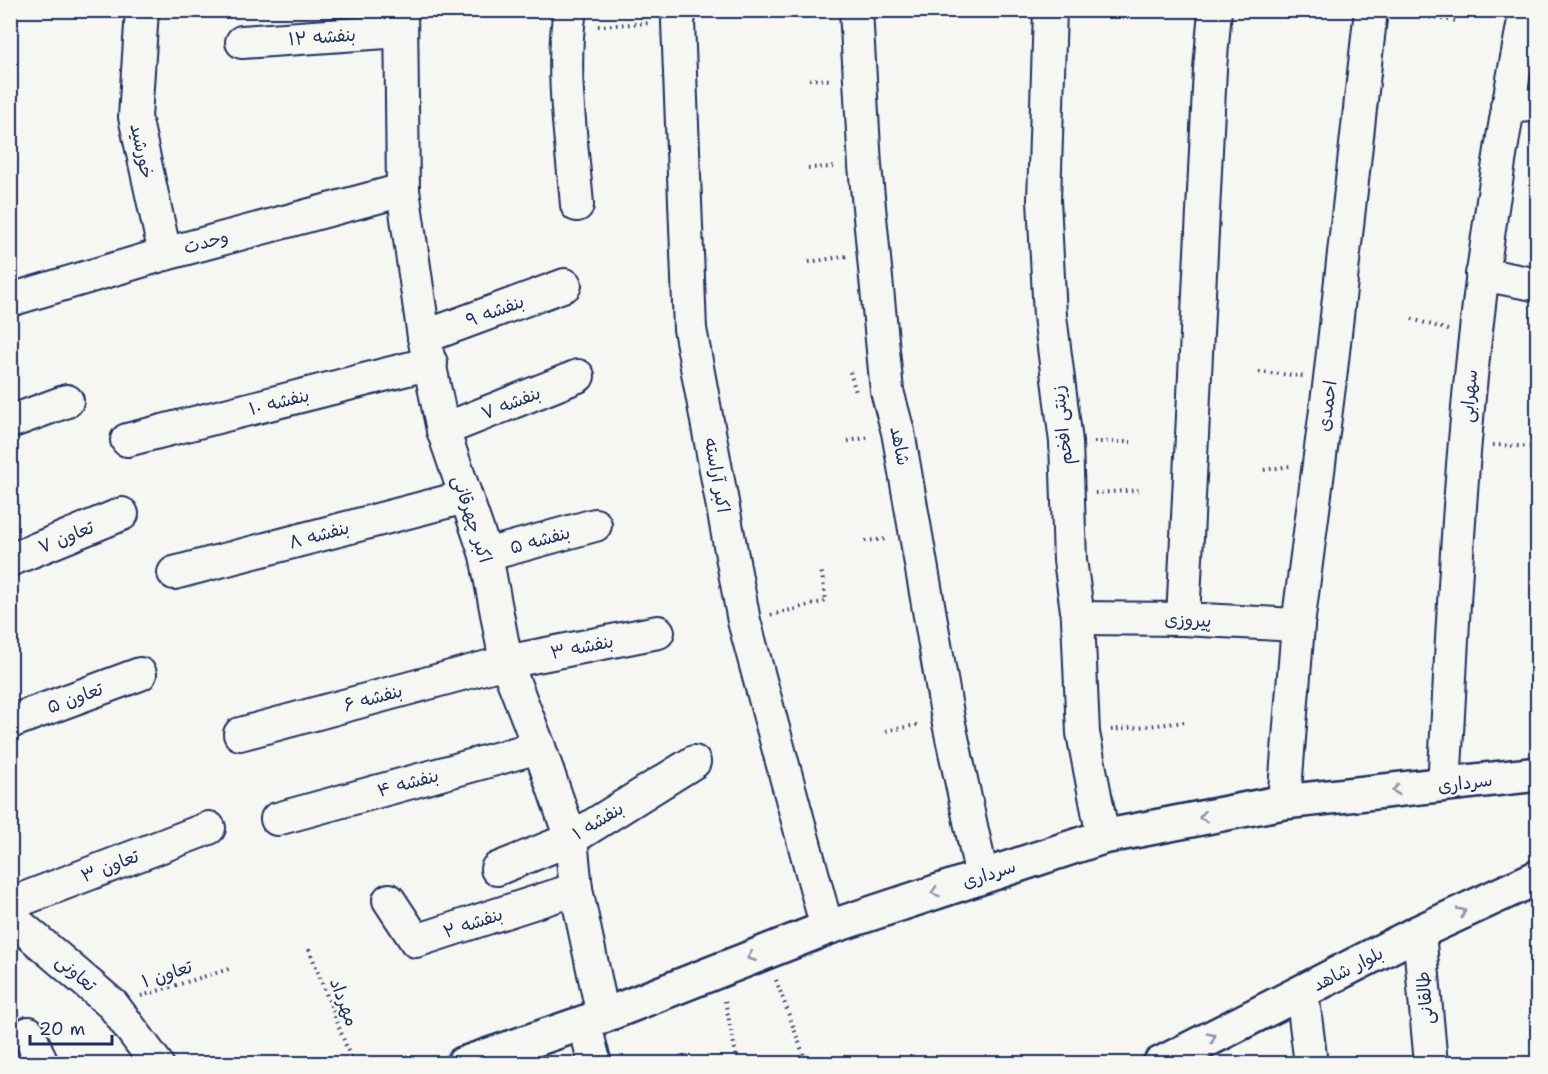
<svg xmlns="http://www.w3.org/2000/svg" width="1548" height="1074" viewBox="0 0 1548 1074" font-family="'Shantell Sans','Playpen Sans Arabic',sans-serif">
<rect width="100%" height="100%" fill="#f6f6f2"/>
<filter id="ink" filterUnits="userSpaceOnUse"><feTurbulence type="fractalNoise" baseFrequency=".0167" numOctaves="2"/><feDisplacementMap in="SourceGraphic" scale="12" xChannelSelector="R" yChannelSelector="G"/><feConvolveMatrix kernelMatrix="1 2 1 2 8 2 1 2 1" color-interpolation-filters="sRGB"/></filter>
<g filter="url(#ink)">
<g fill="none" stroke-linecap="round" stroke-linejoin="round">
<defs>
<g id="street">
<path d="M142 10 135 117 165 254"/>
<path d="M401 10 403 190 424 337 443 430 486 555 506 662 539 747 571 839 576 889 603 1016"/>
<path d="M570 10C560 73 572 142 577 205"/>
<path d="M680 10 678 22 690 329 744 621 827 928"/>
<path d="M856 10 865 166 887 391 898 432 948 719 982 877"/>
<path d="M1050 10 1044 200 1050 316 1066 442 1070 560 1078 618 1083 733 1103 837"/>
<path d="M242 42 401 31"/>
<path d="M1507 106 1538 105"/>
<path d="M1482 274 1538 285"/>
<path d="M10 300 165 254 403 190"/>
<path d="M424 337 565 285"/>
<path d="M10 422 67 401"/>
<path d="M443 430 578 376"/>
<path d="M127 440 431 363"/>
<path d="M486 555 595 525"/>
<path d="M10 560 122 514"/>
<path d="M174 573 465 497"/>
<path d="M1078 618 1183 619 1298 625"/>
<path d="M1183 619 1210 69 1215 10"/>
<path d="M10 722 140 674"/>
<path d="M240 734 506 662 658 632"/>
<path d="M1444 785C1451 671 1455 556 1465 441 1477 297 1498 153 1526 10"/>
<path d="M1284 802 1298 625 1330 379 1371 10"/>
<path d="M277 819 539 747"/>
<path d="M497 869 571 839 694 762"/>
<path d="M389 900 416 941 576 889"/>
<path d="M10 904 209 828"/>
<path d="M10 917 113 1005 157 1064"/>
<path d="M1419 932 1431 1064"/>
<path d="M1302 992 1311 1064"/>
<path d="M584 1022 595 1064"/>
<path d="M29 1033 42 1064"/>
</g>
<g id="secondary">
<path d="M463 1064 603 1016 827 928 1103 837 1284 802 1538 774"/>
<path d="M1160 1064 1419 932 1538 877"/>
</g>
</defs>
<use href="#street" stroke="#1b2f5e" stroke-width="36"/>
<use href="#secondary" stroke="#1b2f5e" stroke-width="38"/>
<g stroke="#1b2f5e" stroke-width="4" stroke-dasharray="1.5 4.5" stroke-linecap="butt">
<path d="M1400 13 1456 21"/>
<path d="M598 26 650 23"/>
<path d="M809 79 832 80"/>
<path d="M808 168 837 167"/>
<path d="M809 262 847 256"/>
<path d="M1412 319 1448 330"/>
<path d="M850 372 856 392"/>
<path d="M1259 372 1303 376"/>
<path d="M848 441 871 437"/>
<path d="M1094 442H1131"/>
<path d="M1493 445 1538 447"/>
<path d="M1264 470 1290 466"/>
<path d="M1095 493 1141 490"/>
<path d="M865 541 888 539"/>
<path d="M771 615 826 601 821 569"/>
<path d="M1111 730 1185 722"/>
<path d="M886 731 921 724"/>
<path d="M309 949 353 1064"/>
<path d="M776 980 807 1064"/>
<path d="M141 996 229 969"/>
<path d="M725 1001 738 1064"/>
</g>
<use href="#street" stroke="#f6f6f2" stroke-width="32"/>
<use href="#secondary" stroke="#f6f6f2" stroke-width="33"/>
</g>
<defs><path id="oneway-chevron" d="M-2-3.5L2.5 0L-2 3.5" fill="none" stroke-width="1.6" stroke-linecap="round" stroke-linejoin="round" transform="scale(1.5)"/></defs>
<g stroke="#8892a8">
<use href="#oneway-chevron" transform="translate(1396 790) rotate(174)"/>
<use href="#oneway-chevron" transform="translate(1203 817) rotate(169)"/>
<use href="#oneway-chevron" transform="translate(935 892) rotate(162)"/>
<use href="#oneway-chevron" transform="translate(1462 912) rotate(-25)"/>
<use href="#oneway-chevron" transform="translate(751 957) rotate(158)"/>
<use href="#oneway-chevron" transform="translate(1212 1037) rotate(-27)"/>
</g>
</g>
<g text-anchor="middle" stroke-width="4.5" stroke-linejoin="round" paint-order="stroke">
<g font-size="18" fill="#1b2f5e" stroke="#f6f6f2">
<text transform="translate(322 37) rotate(-4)" y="6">بنفشه ۱۲</text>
<text transform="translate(142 151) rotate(78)" y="6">خورشید</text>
<text transform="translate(206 242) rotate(-15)" y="6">وحدت</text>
<text transform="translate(495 311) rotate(-20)" y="6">بنفشه ۹</text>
<text transform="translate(1469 396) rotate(-85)" y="6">سهرابی</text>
<text transform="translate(279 402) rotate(-14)" y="6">بنفشه ۱۰</text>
<text transform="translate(511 403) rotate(-21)" y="6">بنفشه ۷</text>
<text transform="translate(1327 406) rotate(-82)" y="6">احمدی</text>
<text transform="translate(1062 425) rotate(-96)" y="6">زینتی افخم</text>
<text transform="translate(900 446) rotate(79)" y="6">شاهد</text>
<text transform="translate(717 475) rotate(80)" y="6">اکبر آراسته</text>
<text transform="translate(472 519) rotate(72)" y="6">اکبر چهرقانی</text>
<text transform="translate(319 535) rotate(-15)" y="6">بنفشه ۸</text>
<text transform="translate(66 537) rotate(-22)" y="6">تعاون ۷</text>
<text transform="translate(540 540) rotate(-15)" y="6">بنفشه ۵</text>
<text transform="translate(1188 620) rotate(2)" y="6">پیروزی</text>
<text transform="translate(582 647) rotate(-11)" y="6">بنفشه ۳</text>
<text transform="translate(75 698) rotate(-20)" y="6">تعاون ۵</text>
<text transform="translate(373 698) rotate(-15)" y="6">بنفشه ۶</text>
<text transform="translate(408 783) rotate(-15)" y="6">بنفشه ۴</text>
<text transform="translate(1465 783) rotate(-7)" y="6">سرداری</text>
<text transform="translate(598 821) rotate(-31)" y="6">بنفشه ۱</text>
<text transform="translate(110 866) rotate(-21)" y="6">تعاون ۳</text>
<text transform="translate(989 874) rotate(-18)" y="6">سرداری</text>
<text transform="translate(473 923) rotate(-18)" y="6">بنفشه ۲</text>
<text transform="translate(1348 969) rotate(-27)" y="6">بلوار شاهد</text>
<text transform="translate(76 973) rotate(41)" y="6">تعاونی</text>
<text transform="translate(167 974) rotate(-18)" y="6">تعاون ۱</text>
<text transform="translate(1425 998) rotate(-95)" y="6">طالقانی</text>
<text transform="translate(344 1002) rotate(69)" y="6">مهرداد</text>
</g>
</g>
<rect width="1548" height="1074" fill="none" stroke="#f6f6f2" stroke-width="36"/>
<rect x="18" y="18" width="1512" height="1038" fill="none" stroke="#1b2f5e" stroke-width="2" filter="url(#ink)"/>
<path d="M30 1035v9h82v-9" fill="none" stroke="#1b2f5e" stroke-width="3"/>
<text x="39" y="1035" font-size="18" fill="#1b2f5e" stroke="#f6f6f2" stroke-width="4.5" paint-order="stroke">20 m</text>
</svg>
